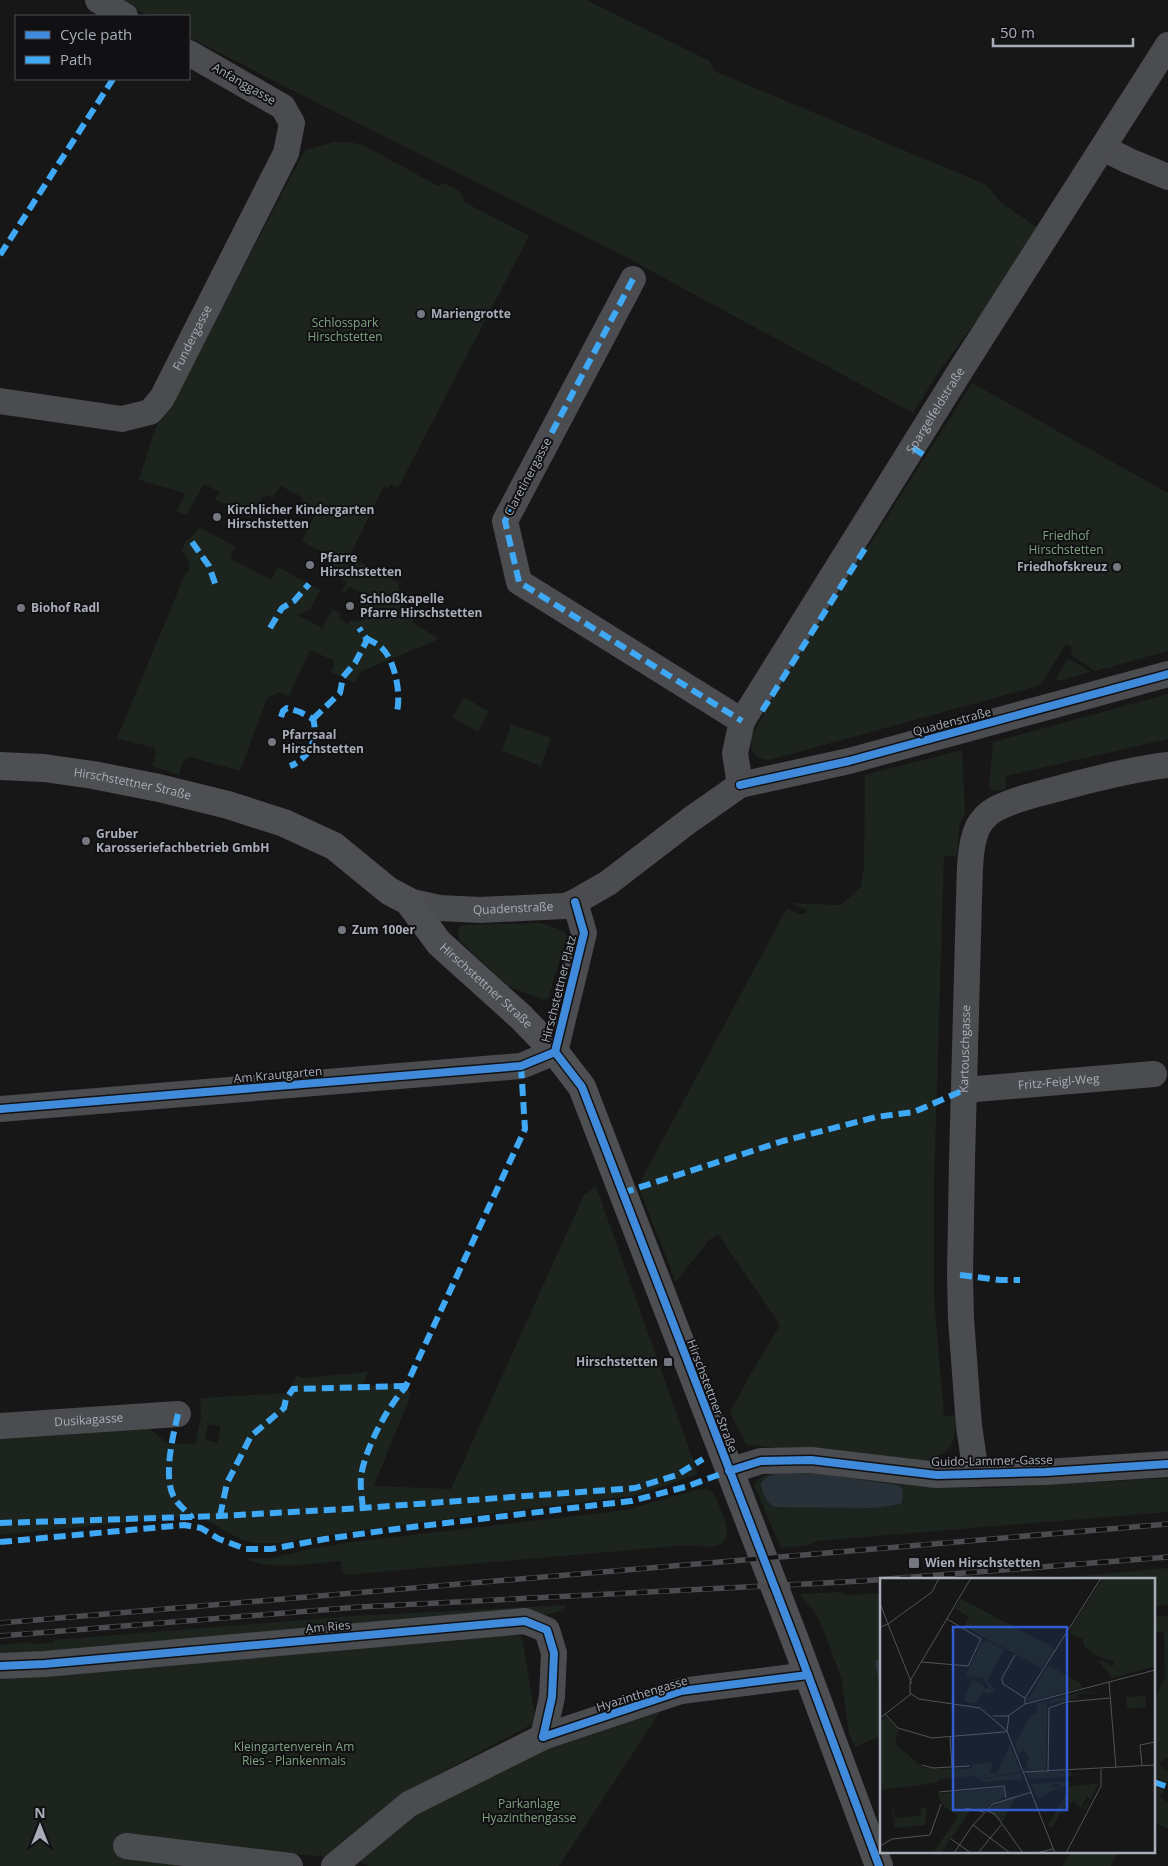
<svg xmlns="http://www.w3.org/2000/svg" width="1168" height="1866" viewBox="0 0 1168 1866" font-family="'Open Sans',sans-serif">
<rect width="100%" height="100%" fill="#171717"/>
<g fill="#1d241e" fill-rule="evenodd">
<path d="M118 0H586L710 61 714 71 987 185 1000 202 1042 231 938 373 913 413 620 254 321 105 189 37V16H149Z"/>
<path d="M334 142H349L363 145 438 186 445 183C453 188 465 192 464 202L529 236 398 488 391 484 388 488 384 486 351 553 358 561 397 582 398 580C400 599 400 603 417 614L412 622 439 639 360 672 355 683 331 672 335 661 310 650 289 696 279 692 267 698 240 771 190 757 183 761 179 775 152 766 156 751 154 748 117 738 186 572H189V561L182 552 185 541 190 539 199 527 236 547 230 558 271 580 278 567 320 590 310 610 298 615 322 628 333 609 341 614 339 619 348 624 351 619 355 622 364 620 368 614 364 604 360 601 364 594 349 587 344 593 342 592 347 582 330 571 335 560 302 541 317 511 302 501 303 498 281 486 272 497 264 495 251 518 215 499 219 492 204 484 186 515 177 511 185 493 139 480 151 441 165 407 171 405 305 150Z"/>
<path d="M972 383 1168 493V651L1113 666 1111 669 1107 667 1095 671 1070 654 1073 648 1066 644 1043 681 1038 686 769 760C737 756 755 729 765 713L760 710 852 561 868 547Z"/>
<path d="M1068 658 1091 672 1057 681V677Z"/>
<path d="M1168 694V739L1006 776 1005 790 995 791 989 787 993 742Z"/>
<path d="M464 697 489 712 478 732 452 717Z"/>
<path d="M511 724 551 738 541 766 502 751Z"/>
<path d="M962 750 965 813 959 826 957 856H944L934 1182V1297L944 1416 955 1415C957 1443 951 1452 925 1462L747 1445 730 1413 747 1380 780 1325 718 1234 709 1240 676 1282 638 1186 787 908 799 914H805L807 910 790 903 841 905 861 887 864 866 865 775Z"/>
<path d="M541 923 564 931 567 937 548 998 544 1000 508 986 460 941 457 932 461 926 465 925Z"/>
<path d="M596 1186 698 1474 638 1495 354 1531 280 1543H255L240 1539 198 1515 0 1535V1437L148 1427 168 1444H195L201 1417 200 1398 288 1393 296 1375 302 1378 368 1372 362 1387 403 1383 411 1394 374 1486 451 1489 584 1195ZM208 1424 220 1426 218 1443 205 1440Z"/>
<path d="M796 1470 942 1487 993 1488 1168 1478V1512L816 1541 808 1545 781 1548 754 1485C762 1471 781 1472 796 1470Z"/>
<path d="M700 1489C704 1489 708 1489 712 1492 717 1497 719 1506 722 1513 724 1519 727 1526 727 1532 727 1552 700 1546 688 1545L344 1575 340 1561C315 1563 267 1572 245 1558H272L310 1549 351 1542 626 1510Z"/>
<path d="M1168 1568V1605L1154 1606V1580H1034Z"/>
<path d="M842 1592 847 1595 882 1593V1735L855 1747 849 1733 841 1677 822 1626 815 1612 799 1594Z"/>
<path d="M566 1605 563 1611 536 1617 0 1662V1645L31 1642 34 1644 52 1643 54 1640 353 1616Z"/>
<path d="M1168 1616V1759L1165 1757 1159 1765 1168 1772V1783L1154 1777V1699L1165 1678 1164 1631 1154 1633V1617Z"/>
<path d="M510 1629 522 1637 536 1722 403 1793 330 1857 189 1847 176 1866H0V1680Z"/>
<path d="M660 1712 559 1866H369L353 1859 439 1795 498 1764Z"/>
<path d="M1154 1786 1164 1790 1160 1798 1168 1802V1829L1154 1822Z"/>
<path d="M1070 1852H1118L1111 1866H1063Z"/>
</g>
<g fill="#2a3239">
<path d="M779 1473 820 1474 897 1485 902 1488 903 1497 901 1504 874 1508 776 1507C766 1504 763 1494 761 1484 764 1477 772 1475 779 1473Z"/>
<path d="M882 1657V1703L875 1661Z"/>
</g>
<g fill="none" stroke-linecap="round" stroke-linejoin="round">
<g stroke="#4b4c50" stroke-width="26">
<path d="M98 0 125 16"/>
<path d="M1103 148 1129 161 1168 177"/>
<path d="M633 279 505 521 519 582 742 721"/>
<path id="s1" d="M0 401 122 419 150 412 162 398 286 153 292 123 283 107 189 53"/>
<path id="s2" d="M740 785 735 753 742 721 962 368 1168 45"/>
<path id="s3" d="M408 901 439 908 480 910 565 906 575 902 608 883 690 820 740 785 849 761 1168 674"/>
<path id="s4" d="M964 1090 1154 1074"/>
<path d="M0 1109 521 1066 555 1052 584 933 575 902"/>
<path id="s5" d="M0 1426 178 1414"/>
<path d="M729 1471 761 1461 811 1460 937 1475 1046 1472 1168 1464"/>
<path id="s6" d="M976 1474 969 1426 961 1319 960 1275 962 1161 969 900C970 880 968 839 981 822 986 815 994 809 1002 806 1021 797 1043 793 1064 787 1098 778 1133 769 1168 765"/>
<path d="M0 1666 45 1664 525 1621 547 1630 554 1653 552 1697 543 1737"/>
<path d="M126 1846 290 1866"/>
<path d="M334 1866 409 1804 543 1737 681 1691 808 1675"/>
</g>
<path stroke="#4d4f52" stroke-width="28" id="s7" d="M0 766 44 768 93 775 159 788 228 805 284 823 334 846 389 891 408 901 439 943 521 1017 555 1052 582 1087 795 1640 879 1866"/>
<defs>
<g id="rail">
<path d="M0 1623 1168 1524"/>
<path d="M0 1636 359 1607 862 1581 1168 1557"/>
</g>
</defs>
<use href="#rail" stroke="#4b4c4f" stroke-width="5.5"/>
<use href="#rail" stroke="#111113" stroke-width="4" stroke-dasharray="11" stroke-linecap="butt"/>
<g stroke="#3fa9f5" stroke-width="6" stroke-dasharray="12 6" stroke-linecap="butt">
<path d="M0 255 113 79"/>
<path d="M633 279 505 521 519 582 742 721"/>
<path d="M913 448 924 455"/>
<path d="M192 542 209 566 217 589"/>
<path d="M270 628 282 608 294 601 309 584"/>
<path d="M366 638C371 641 378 644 382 648 396 662 402 698 396 715"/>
<path d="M762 711 866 547"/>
<path d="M281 717 283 711 287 708 300 712 313 719C319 738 309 759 290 766"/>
<path d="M313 719 340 693 343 677 355 663 366 642V638L359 628"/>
<path d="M622 1193 783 1141 876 1117 914 1112 964 1090"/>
<path d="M960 1275 1000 1280H1020"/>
<path d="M178 1414C173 1436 162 1479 175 1499 179 1505 186 1511 191 1516L192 1519"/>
<path d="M363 1508C362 1498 360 1487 361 1477 364 1451 387 1407 405 1388L525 1129 521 1066"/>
<path d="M220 1516 227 1483 251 1436 284 1408 286 1399 293 1389 406 1386"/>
<path d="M0 1523 220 1516 363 1508 635 1488 677 1475 703 1459"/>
<path d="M0 1542 184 1525 201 1528 219 1539 246 1549H271L325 1539 396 1529 631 1501 685 1487 729 1471"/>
<path d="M1154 1782 1168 1787"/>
</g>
<defs>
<g id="cycleway">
<path d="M740 785 849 761 1168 674"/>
<path d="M555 1052 582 1087 795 1640 879 1866"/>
<path d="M555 1052 584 933 575 902"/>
<path d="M0 1109 521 1066 555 1052"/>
<path d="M729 1471 761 1461 811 1460 937 1475 1046 1472 1168 1464"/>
<path d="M0 1666 45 1664 525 1621 547 1630 554 1653 552 1697 543 1737"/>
<path d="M543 1737 681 1691 808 1675"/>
</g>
</defs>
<use href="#cycleway" stroke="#111113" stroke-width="11"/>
<use href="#cycleway" stroke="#408adc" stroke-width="8"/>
</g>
<g fill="#757880" stroke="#111113" stroke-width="2">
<circle cx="421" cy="314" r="5"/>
<circle cx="217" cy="517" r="5"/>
<circle cx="310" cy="565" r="5"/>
<circle cx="1117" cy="567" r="5"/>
<circle cx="350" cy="606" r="5"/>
<circle cx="21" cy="608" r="5"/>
<circle cx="272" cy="742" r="5"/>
<circle cx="86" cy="841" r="5"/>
<circle cx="342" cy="930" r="5"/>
<rect x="663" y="1357" width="10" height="10" rx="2.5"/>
<rect x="908" y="1557" width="12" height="12" rx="2.5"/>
</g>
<g text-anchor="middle" stroke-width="4" stroke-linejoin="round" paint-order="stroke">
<g font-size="12" fill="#a8adb8" stroke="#111113">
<text transform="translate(244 84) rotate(30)" y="4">Anfanggasse</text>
<text dy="4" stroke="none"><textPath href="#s1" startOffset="238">Fundergasse</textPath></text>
<text dy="4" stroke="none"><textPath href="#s2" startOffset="431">Spargelfeldstraße</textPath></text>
<text transform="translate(528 477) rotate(-62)" y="4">Claretinergasse</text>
<text transform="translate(952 722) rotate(-15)" y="4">Quadenstraße</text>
<text dy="4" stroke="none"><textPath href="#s7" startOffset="134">Hirschstettner Straße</textPath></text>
<text dy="4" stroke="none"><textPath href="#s3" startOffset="106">Quadenstraße</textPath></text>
<text dy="4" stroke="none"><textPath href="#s7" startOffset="554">Hirschstettner Straße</textPath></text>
<text transform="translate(559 989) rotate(-76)" y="4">Hirschstettner Platz</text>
<text dy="4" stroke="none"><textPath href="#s6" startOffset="426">Kartouschgasse</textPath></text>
<text transform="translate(278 1075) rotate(-5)" y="4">Am Krautgarten</text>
<text dy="4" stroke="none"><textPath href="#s4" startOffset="95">Fritz-Feigl-Weg</textPath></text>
<text transform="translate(712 1396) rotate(69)" y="4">Hirschstettner Straße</text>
<text dy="4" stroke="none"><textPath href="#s5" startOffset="89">Dusikagasse</textPath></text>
<text transform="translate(992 1461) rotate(-1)" y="4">Guido-Lammer-Gasse</text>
<text transform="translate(328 1627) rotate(-5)" y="4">Am Ries</text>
<text transform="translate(642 1694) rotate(-17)" y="4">Hyazinthengasse</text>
</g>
<g font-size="12" font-weight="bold" fill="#a8adb8" stroke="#111113" text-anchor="start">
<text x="431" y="318">Mariengrotte</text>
<text x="227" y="514">Kirchlicher Kindergarten<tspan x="227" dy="14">Hirschstetten</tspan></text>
<text x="320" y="562">Pfarre<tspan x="320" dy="14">Hirschstetten</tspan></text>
<text x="1107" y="571" text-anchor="end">Friedhofskreuz</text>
<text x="360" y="603">Schloßkapelle<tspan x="360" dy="14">Pfarre Hirschstetten</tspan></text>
<text x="31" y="612">Biohof Radl</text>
<text x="282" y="739">Pfarrsaal<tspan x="282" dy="14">Hirschstetten</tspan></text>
<text x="96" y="838">Gruber<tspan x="96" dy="14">Karosseriefachbetrieb GmbH</tspan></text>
<text x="352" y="934">Zum 100er</text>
<text x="658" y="1366" text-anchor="end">Hirschstetten</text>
<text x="925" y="1567">Wien Hirschstetten</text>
</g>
<g font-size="12" fill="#7fa381" stroke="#111113">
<text x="345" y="327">Schlosspark<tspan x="345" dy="14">Hirschstetten</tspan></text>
<text x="1066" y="540">Friedhof<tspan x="1066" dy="14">Hirschstetten</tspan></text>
<text x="294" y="1751">Kleingartenverein Am<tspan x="294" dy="14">Ries - Plankenmais</tspan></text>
<text x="529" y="1808">Parkanlage<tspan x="529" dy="14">Hyazinthengasse</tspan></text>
</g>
</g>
<g transform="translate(880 1578)">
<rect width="275" height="275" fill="#171717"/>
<path d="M223 0H275V88L232 100 217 81 233 88 235 84 213 76 204 68 203 61 190 56 192 48ZM81 21 169 67 175 72 162 90 84 49 89 39 75 30ZM108 63 124 72 107 103 116 112 107 116 103 113 96 125 87 124 84 122 92 101 104 107V111L109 110 102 98 97 100 93 97 91 100 86 96 102 64ZM168 87 200 105 202 110 176 116 177 113 174 117 147 123ZM204 113 217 115 198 116V120L170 126V122ZM265 118 266 129 247 131 246 119ZM167 123 166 190 163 193 146 191 149 179 143 171 139 175 135 166 150 138 157 136V125ZM5 139 19 151 15 166 44 190 91 191 92 187 109 184 113 186 109 195H117L130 167 141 194 100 201 92 198 60 201 56 205 0 212V143ZM151 194H192L193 198 149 201 147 195ZM141 195 142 201 106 204 97 202ZM189 203 190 207 180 209 179 206H172L173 210H179L157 221 151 206ZM219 205 205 232 203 230 210 221 207 218 201 230 193 223 191 226 185 223 191 227 189 230 184 228 172 250 168 248 187 214V209L178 212 180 210ZM123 209 125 218 105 232 91 231 61 275H53L78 238 64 229 57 216ZM137 217 122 245 107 232 125 221ZM11 222 15 240 41 237 40 230 47 229 45 247 15 250Z" fill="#1d241e"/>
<path fill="none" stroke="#515357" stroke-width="1" d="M0 25 8 46 0 49M135 77 122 100 123 106 145 120M42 84 88 88 101 61 67 41M30 103 91 0M30 103V115L39 121 100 130 127 153 175 275M229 104 275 92M229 104 236 190M32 106 8 46 52 14 59 0M145 126V120L221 0M5 136 18 150 52 160 124 154 127 153 129 138M113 138H128L145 126 229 104M0 140 31 116M70 158 72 189M42 187 53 190 90 188M262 187 260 167 275 164M144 194 275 187M168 194 169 130 186 124 230 120M59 214 124 208 126 220M85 230 104 234M105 232 115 236 143 275M93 247 130 275M71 261 91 275M0 268 12 261 50 257 61 226M74 275 93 247 113 226 152 214M98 275 121 247M156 275 173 271M186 275 221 208V191"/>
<path fill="#325cd3" fill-opacity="0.15" stroke="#325cd3" stroke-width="2.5" d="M73 49H187V232H73Z"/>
<rect width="275" height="275" fill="none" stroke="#a8adb8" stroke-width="2.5"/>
</g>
<rect x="15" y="15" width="175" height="65" fill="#111113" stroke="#4d4f55"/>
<rect x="25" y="31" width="25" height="8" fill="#408adc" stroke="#4d4f55"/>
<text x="60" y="40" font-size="15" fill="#a8adb8">Cycle path</text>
<rect x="25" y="56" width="25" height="8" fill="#3fa9f5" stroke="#4d4f55"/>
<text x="60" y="65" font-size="15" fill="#a8adb8">Path</text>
<g transform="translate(40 1826)" stroke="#111113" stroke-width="4" paint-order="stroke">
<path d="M0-4L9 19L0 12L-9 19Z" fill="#a8adb8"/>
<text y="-8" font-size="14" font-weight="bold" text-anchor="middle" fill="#a8adb8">N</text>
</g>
<path d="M993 38v8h140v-8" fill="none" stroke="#a8adb8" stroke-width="2.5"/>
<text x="1000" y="38" font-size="15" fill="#a8adb8" stroke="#111113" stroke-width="4" paint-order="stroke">50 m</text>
</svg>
